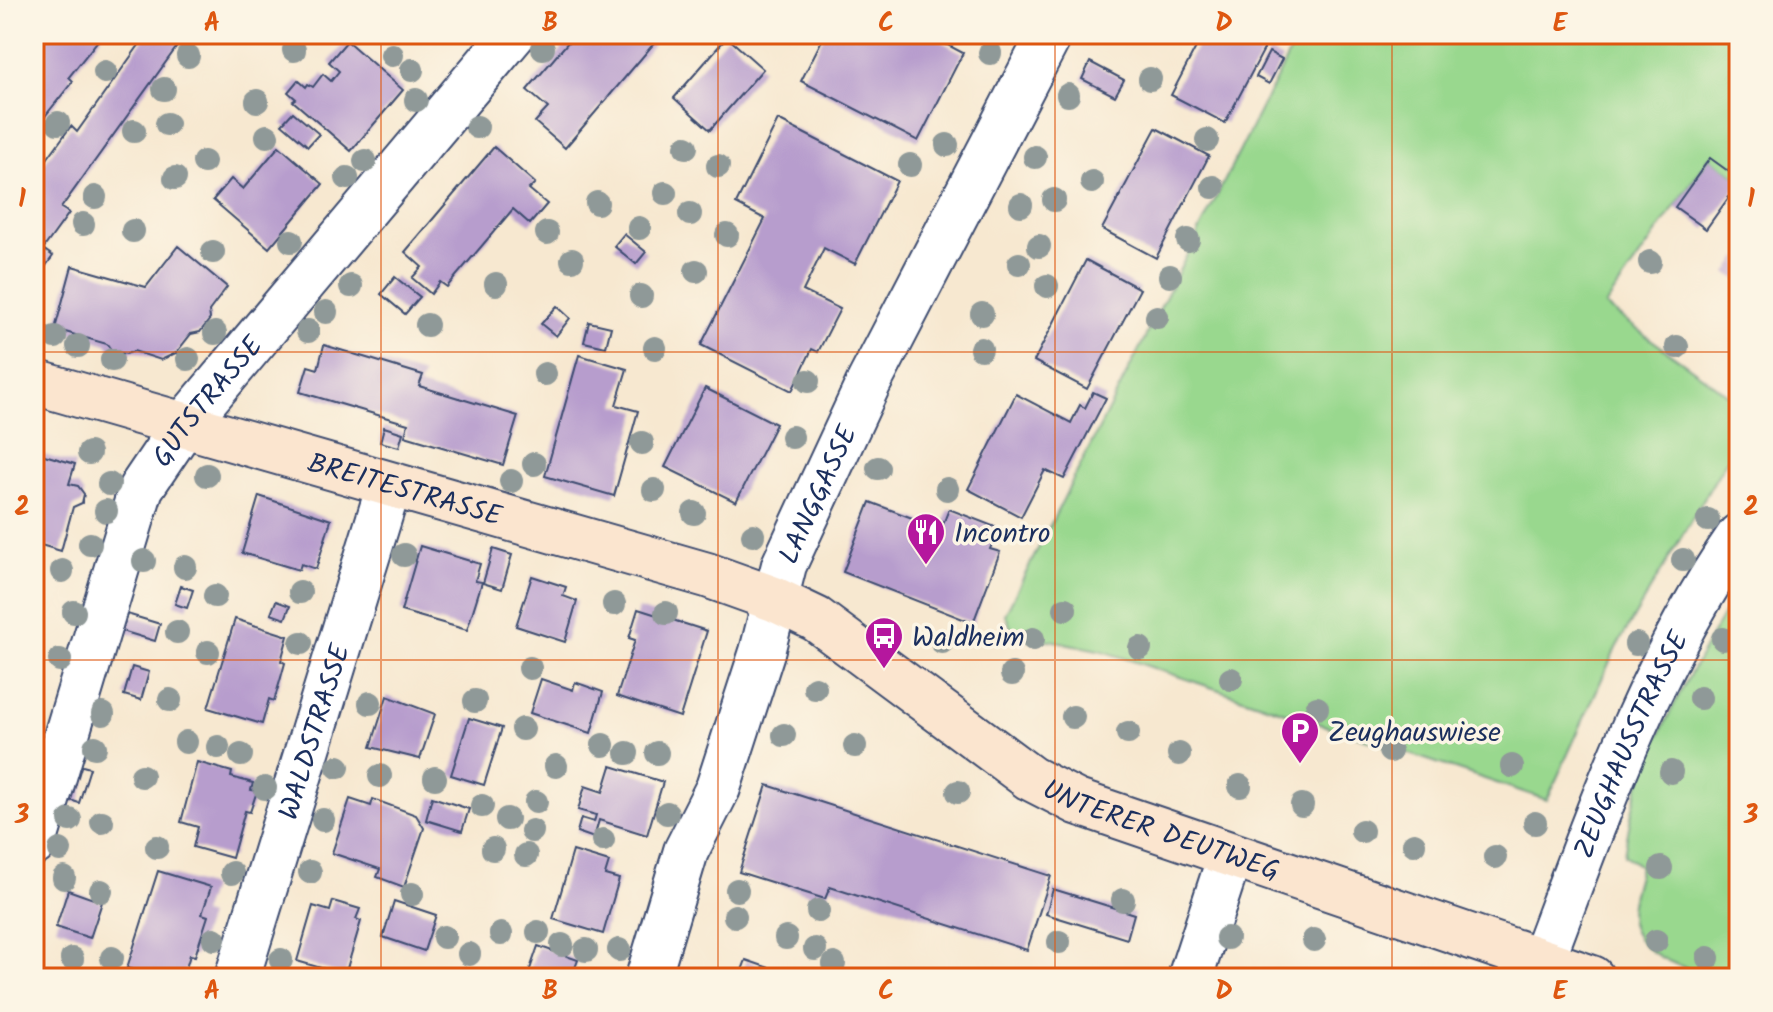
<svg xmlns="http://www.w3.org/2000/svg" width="1773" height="1012" viewBox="0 0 1773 1012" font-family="Kalam,sans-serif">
<rect width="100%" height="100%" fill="#fcf5e5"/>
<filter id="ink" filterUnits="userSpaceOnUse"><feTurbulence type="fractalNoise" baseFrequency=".0125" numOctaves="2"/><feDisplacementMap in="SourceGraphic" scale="16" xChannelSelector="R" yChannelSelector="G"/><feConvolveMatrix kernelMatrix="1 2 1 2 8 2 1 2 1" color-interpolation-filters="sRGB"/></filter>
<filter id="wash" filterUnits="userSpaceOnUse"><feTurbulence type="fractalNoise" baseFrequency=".006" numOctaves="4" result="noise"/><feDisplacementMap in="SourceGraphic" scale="32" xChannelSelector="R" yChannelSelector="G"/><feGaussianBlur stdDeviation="1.8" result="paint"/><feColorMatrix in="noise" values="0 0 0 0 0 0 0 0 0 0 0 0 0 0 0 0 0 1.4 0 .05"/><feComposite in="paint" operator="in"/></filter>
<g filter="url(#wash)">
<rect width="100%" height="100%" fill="#f7e8d0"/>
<g fill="#99d88e" stroke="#5a8476" stroke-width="2">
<path d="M1299 34H1739V178L1709 158 1605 306 1739 403V439L1616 648 1547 800 1103 651 1050 640H1016L1005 614Z"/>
<path d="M1739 585V978C1708 978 1643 961 1632 927 1626 908 1636 885 1640 866L1624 855C1629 825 1634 795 1646 766 1671 703 1707 645 1739 585Z"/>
</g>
<g id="blocks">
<g fill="#b79dcd">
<path d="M34 34H103L69 77 73 81 34 130Z"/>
<path d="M147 34H186L61 208 69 213 43 249 53 256 34 282V177L71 126 77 132Z"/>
<path d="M575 34H662L565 148 535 122 548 108 527 90Z"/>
<path d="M825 34H927L963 53 918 141 801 81Z"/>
<path d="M1203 34H1272L1225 123 1171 95Z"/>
<path d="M727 37 763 69 710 130 674 98Z"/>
<path d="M347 41 403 90 351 151 293 101 296 99 288 92 298 80 306 87 308 84 313 87 323 74 331 81 339 71 329 62Z"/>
<path d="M1269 52 1282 59 1269 84 1256 77Z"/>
<path d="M1090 62 1124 80 1115 96 1082 79Z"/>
<path d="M293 112 319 134 308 146 282 124Z"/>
<path d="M778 120 897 181 855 264 824 248 803 291 840 309 818 352 812 349 792 391 701 345 765 219 736 204Z"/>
<path d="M1156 128 1209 156 1156 258 1102 229Z"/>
<path d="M279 146 323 184 269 248 213 200 231 179 243 189Z"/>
<path d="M494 147 535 183 529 189 547 204 530 224 513 209 447 287 440 282 431 294 412 278 422 267 405 252Z"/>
<path d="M1710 158 1739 179V183L1706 229 1675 207Z"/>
<path d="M624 234 646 252 636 264 614 246Z"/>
<path d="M178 246 227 287 209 311 210 319 200 332 191 334 176 353 161 360 134 351 126 354 112 351 107 344 55 329 72 266 146 287Z"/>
<path d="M1739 256V281L1727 273Z"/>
<path d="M1086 260 1140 289 1087 389 1034 361Z"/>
<path d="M395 277 420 297 405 314 381 294Z"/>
<path d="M557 306 570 318 556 336 541 324Z"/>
<path d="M589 322 611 327 606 347 584 342Z"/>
<path d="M324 345 423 375 419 386 518 416 503 465 405 436 408 424 300 392 308 366 318 369Z"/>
<path d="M579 355 627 369 616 405 638 411 614 496 545 476Z"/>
<path d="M705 388 776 424 736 502 665 467Z"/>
<path d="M1093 392 1106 398 1064 479 1045 470 1021 517 968 489 1016 394 1071 423 1080 405 1085 408Z"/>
<path d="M384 427 403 433 399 447 380 442Z"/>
<path d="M34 452 75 464 69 484 78 486 84 494 82 503 73 507 61 551 34 543Z"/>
<path d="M259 496 331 520 316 569 301 564 299 570 242 553Z"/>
<path d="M870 502 941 529 949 509 998 528 990 549 1000 552 973 623 843 572Z"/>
<path d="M420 546 480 564 475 581 482 582 467 630 401 611Z"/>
<path d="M493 549 512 555 502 589 483 583Z"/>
<path d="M532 576 566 587 563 596 577 601 565 642 516 626Z"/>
<path d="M181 586 193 590 187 608 175 604Z"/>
<path d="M276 601 290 606 285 619 271 614Z"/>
<path d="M638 609 707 631 680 717 617 696 635 640 629 638Z"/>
<path d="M127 614 160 624 155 641 122 631Z"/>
<path d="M235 619 288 636 281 661 285 663 280 681 274 701 269 699 262 724 208 708Z"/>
<path d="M132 667 149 672 141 700 124 695Z"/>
<path d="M541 679 573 690 575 682 603 692 591 733 530 713Z"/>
<path d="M387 696 435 714 420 759 371 747Z"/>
<path d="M469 718 502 728 484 785 451 775Z"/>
<path d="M197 762 232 772 231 777 253 783 251 790 257 791 250 812 245 811 232 858 193 847 198 827 181 822Z"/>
<path d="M75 764 90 768 79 803 64 798Z"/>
<path d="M611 766 663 782 647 835 599 820 594 838 577 832 581 818 594 822 596 815 578 810 585 786 603 792Z"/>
<path d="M767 785 1051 876 1027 950 830 887 825 899 739 872Z"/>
<path d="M432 797 469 809 462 831 426 820Z"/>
<path d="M350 799 371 806 373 799 416 815 424 828 404 887 377 877 380 869 332 853Z"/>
<path d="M573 851 609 862 605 875 619 879 603 934 553 919Z"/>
<path d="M158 871 211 887 202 914 208 916 195 956 190 955 183 978H159L127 968Z"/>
<path d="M1053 889 1134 914 1127 939 1046 914Z"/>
<path d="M68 890 102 902 90 938 56 927Z"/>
<path d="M333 901 360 909 356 919 361 921 345 975 297 961 313 906 330 911Z"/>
<path d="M394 901 436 915 424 951 383 937Z"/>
<path d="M538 946 578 960 571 978H527Z"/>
<path d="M746 960 798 978H739Z"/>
</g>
</g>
</g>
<g filter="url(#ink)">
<use href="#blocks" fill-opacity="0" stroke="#3c4b6f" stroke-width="2"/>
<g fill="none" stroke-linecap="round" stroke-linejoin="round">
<defs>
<g id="minor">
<path id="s1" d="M34 843 141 488 183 426 513 34"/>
<path id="s2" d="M237 978 389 486"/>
<path id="s3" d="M648 978 686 851 718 788 762 652 784 565 869 382 1050 34"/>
<path d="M1190 978 1230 856"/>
</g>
<g id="tertiary">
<path id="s4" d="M1542 961C1597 815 1649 665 1739 536"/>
</g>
<g id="secondary">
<path id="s5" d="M34 382 707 575 774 599 816 619 1030 778 1077 802 1592 978"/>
</g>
</defs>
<use href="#minor" stroke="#3c4b6f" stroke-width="48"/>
<use href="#tertiary" stroke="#3c4b6f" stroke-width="48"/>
<use href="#secondary" stroke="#3c4b6f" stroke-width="48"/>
<use href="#minor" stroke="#fff" stroke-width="44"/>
<use href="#tertiary" stroke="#fff" stroke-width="44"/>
<use href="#secondary" stroke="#fbe5cf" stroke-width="44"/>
</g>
<g fill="#8f9998">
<circle cx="543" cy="48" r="12"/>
<circle cx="294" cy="50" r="12"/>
<circle cx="990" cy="53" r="12"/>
<circle cx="392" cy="55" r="12"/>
<circle cx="188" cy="56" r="12"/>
<circle cx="412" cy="70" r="12"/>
<circle cx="105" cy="72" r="12"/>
<circle cx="1150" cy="79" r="12"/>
<circle cx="164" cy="89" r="12"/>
<circle cx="1068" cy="95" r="12"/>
<circle cx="416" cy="100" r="12"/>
<circle cx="257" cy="101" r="12"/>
<circle cx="58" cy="123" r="12"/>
<circle cx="167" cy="124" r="12"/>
<circle cx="477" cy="127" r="12"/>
<circle cx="134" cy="131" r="12"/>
<circle cx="267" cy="136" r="12"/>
<circle cx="1207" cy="140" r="12"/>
<circle cx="947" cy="145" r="12"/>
<circle cx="686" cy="147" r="12"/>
<circle cx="1035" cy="157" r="12"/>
<circle cx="365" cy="161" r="12"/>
<circle cx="204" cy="162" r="12"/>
<circle cx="910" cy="165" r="12"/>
<circle cx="718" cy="166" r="12"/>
<circle cx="175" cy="178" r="12"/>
<circle cx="347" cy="178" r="12"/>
<circle cx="1092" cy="182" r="12"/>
<circle cx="1213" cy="187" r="12"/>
<circle cx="665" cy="193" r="12"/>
<circle cx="95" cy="197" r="12"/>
<circle cx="1054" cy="200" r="12"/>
<circle cx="597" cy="203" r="12"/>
<circle cx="1021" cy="205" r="12"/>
<circle cx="690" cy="214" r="12"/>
<circle cx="83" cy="224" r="12"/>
<circle cx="639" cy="228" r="12"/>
<circle cx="133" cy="231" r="12"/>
<circle cx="547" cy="233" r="12"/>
<circle cx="727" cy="235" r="12"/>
<circle cx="1188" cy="240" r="12"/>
<circle cx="291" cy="241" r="12"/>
<circle cx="1039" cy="246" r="12"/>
<circle cx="213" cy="252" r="12"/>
<circle cx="572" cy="260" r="12"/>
<circle cx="1650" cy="262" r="12"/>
<circle cx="1019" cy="264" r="12"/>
<circle cx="696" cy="271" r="12"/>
<circle cx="1170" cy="276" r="12"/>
<circle cx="496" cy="284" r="12"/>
<circle cx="351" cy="286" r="12"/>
<circle cx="1047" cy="286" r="12"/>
<circle cx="641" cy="296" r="12"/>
<circle cx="326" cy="312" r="12"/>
<circle cx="982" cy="314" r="12"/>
<circle cx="1157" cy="317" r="12"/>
<circle cx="427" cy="325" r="12"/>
<circle cx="308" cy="331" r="12"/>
<circle cx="215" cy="333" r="12"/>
<circle cx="55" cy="337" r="12"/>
<circle cx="78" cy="346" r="12"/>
<circle cx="1677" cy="347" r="12"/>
<circle cx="655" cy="348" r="12"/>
<circle cx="981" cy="349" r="12"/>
<circle cx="188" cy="359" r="12"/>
<circle cx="112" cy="360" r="12"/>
<circle cx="545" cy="374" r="12"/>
<circle cx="808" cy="381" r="12"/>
<circle cx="792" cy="437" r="12"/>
<circle cx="642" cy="443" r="12"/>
<circle cx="89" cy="453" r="12"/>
<circle cx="534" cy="464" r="12"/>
<circle cx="878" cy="468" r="12"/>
<circle cx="207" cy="475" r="12"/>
<circle cx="511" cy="481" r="12"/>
<circle cx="109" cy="484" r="12"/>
<circle cx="947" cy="489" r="12"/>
<circle cx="654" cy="490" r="12"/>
<circle cx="106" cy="511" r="12"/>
<circle cx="694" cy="513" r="12"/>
<circle cx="1708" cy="520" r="12"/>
<circle cx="753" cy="535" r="12"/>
<circle cx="90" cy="544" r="12"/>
<circle cx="404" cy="555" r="12"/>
<circle cx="1683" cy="560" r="12"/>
<circle cx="144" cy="561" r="12"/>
<circle cx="185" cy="567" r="12"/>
<circle cx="62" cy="571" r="12"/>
<circle cx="300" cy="592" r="12"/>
<circle cx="215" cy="596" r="12"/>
<circle cx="614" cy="604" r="12"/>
<circle cx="1065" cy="609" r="12"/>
<circle cx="74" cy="612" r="12"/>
<circle cx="666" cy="613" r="12"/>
<circle cx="177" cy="632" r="12"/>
<circle cx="1033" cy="639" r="12"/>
<circle cx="1723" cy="639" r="12"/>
<circle cx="942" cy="642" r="12"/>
<circle cx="301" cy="643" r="12"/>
<circle cx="1636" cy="644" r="12"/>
<circle cx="1140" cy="648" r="12"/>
<circle cx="208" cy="652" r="12"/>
<circle cx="60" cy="660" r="12"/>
<circle cx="530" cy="668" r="12"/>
<circle cx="1012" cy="674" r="12"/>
<circle cx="1231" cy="679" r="12"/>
<circle cx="815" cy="688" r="12"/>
<circle cx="1700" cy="698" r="12"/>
<circle cx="170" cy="700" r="12"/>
<circle cx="475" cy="701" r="12"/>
<circle cx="370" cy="703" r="12"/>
<circle cx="1317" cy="708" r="12"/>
<circle cx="103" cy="714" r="12"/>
<circle cx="1073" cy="717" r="12"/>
<circle cx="523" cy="729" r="12"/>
<circle cx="1128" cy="733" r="12"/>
<circle cx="784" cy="735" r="12"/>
<circle cx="186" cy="742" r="12"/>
<circle cx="603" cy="745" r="12"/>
<circle cx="855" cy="746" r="12"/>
<circle cx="95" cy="747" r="12"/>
<circle cx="218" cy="747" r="12"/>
<circle cx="1390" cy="751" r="12"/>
<circle cx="627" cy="753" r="12"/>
<circle cx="657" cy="753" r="12"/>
<circle cx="1179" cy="754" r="12"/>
<circle cx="241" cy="755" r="12"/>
<circle cx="556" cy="766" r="12"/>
<circle cx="1512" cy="766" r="12"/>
<circle cx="338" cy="767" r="12"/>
<circle cx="1671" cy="772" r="12"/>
<circle cx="142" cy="776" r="12"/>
<circle cx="380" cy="776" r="12"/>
<circle cx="435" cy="778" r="12"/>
<circle cx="1240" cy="786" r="12"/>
<circle cx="265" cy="788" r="12"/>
<circle cx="958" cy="792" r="12"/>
<circle cx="536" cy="802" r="12"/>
<circle cx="1302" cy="805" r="12"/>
<circle cx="482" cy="806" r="12"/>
<circle cx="667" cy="813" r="12"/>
<circle cx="507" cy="819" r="12"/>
<circle cx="70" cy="820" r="12"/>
<circle cx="323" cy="820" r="12"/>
<circle cx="102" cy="822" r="12"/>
<circle cx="1535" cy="823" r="12"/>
<circle cx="532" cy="831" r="12"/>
<circle cx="1362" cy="831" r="12"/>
<circle cx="603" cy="840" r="12"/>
<circle cx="1414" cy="844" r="12"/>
<circle cx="157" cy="847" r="12"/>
<circle cx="493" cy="849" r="12"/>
<circle cx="60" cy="850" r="12"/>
<circle cx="526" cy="855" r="12"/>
<circle cx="1495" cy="857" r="12"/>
<circle cx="1661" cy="868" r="12"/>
<circle cx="310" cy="872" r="12"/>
<circle cx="232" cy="873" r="12"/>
<circle cx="64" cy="878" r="12"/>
<circle cx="737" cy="890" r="12"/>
<circle cx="101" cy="891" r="12"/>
<circle cx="412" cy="894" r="12"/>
<circle cx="1123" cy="900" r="12"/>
<circle cx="818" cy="911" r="12"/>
<circle cx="735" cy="916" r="12"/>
<circle cx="538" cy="932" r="12"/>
<circle cx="501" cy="934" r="12"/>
<circle cx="444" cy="937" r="12"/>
<circle cx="786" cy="938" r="12"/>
<circle cx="1227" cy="938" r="12"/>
<circle cx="214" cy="939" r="12"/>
<circle cx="1314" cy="940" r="12"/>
<circle cx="1656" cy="941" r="12"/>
<circle cx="1059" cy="942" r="12"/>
<circle cx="562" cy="945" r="12"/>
<circle cx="815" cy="949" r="12"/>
<circle cx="586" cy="950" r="12"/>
<circle cx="619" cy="950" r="12"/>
<circle cx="469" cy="954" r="12"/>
<circle cx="112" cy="958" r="12"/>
<circle cx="1708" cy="958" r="12"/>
<circle cx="72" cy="959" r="12"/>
<circle cx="281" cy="960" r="12"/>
<circle cx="834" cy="964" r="12"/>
</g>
</g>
<path fill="none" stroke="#de5710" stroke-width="2" stroke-opacity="0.55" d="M381 34V978M718 34V978M1055 34V978M1392 34V978M34 352H1739M34 660H1739"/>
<defs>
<symbol id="restaurant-pin" viewBox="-11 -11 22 30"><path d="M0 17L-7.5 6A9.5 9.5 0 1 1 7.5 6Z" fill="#b5179e" stroke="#fcf5e5"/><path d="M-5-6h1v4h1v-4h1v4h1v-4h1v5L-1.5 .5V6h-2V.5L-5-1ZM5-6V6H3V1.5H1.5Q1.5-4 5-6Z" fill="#fff"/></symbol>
<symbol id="bus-pin" viewBox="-11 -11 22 30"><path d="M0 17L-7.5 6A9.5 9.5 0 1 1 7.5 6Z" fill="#b5179e" stroke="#fcf5e5"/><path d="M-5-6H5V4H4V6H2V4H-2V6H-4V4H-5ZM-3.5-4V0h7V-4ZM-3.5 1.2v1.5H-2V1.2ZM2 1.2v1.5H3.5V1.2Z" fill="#fff"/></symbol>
<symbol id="parking-pin" viewBox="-11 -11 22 30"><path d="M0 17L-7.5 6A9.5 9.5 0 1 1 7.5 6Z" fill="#b5179e" stroke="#fcf5e5"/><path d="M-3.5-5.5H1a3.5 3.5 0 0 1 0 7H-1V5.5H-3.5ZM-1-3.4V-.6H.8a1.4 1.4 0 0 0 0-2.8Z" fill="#fff"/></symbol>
</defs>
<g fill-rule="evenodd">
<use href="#restaurant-pin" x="904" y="510" width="44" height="60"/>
<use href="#bus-pin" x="862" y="614" width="44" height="60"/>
<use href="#parking-pin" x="1278" y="709" width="44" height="60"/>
</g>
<g text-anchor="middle" stroke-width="7" stroke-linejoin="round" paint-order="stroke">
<g font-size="28" fill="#1b2f5e" stroke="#fcf5e5">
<text dy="10" stroke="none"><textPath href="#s1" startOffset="480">GUTSTRASSE</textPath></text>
<text dy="10" stroke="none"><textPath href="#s5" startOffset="386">BREITESTRASSE</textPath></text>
<text dy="10" stroke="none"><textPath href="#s3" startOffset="514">LANGGASSE</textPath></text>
<text dy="10" stroke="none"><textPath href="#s2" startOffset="258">WALDSTRASSE</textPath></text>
<text dy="10" stroke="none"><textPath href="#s4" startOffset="234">ZEUGHAUSSTRASSE</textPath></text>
<text dy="10" stroke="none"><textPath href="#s5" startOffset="1226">UNTERER DEUTWEG</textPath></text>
</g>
<g font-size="28" fill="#1b2f5e" stroke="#fcf5e5" text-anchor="start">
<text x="954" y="542">Incontro</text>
<text x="912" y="646">Waldheim</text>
<text x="1328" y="741">Zeughauswiese</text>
</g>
</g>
<rect width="1773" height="1012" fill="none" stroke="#fcf5e5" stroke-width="88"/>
<rect x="44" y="44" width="1685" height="924" fill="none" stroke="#de5710" stroke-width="3"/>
<g font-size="26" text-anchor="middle" font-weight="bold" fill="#de5710">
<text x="212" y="31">A</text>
<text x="550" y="31">B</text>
<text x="886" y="31">C</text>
<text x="1224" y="31">D</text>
<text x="1560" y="31">E</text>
<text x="22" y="207">1</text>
<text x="1751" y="207">1</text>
<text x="22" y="515">2</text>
<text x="1751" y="515">2</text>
<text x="22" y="823">3</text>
<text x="1751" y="823">3</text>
<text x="212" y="999">A</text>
<text x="550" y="999">B</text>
<text x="886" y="999">C</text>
<text x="1224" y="999">D</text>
<text x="1560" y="999">E</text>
</g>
</svg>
